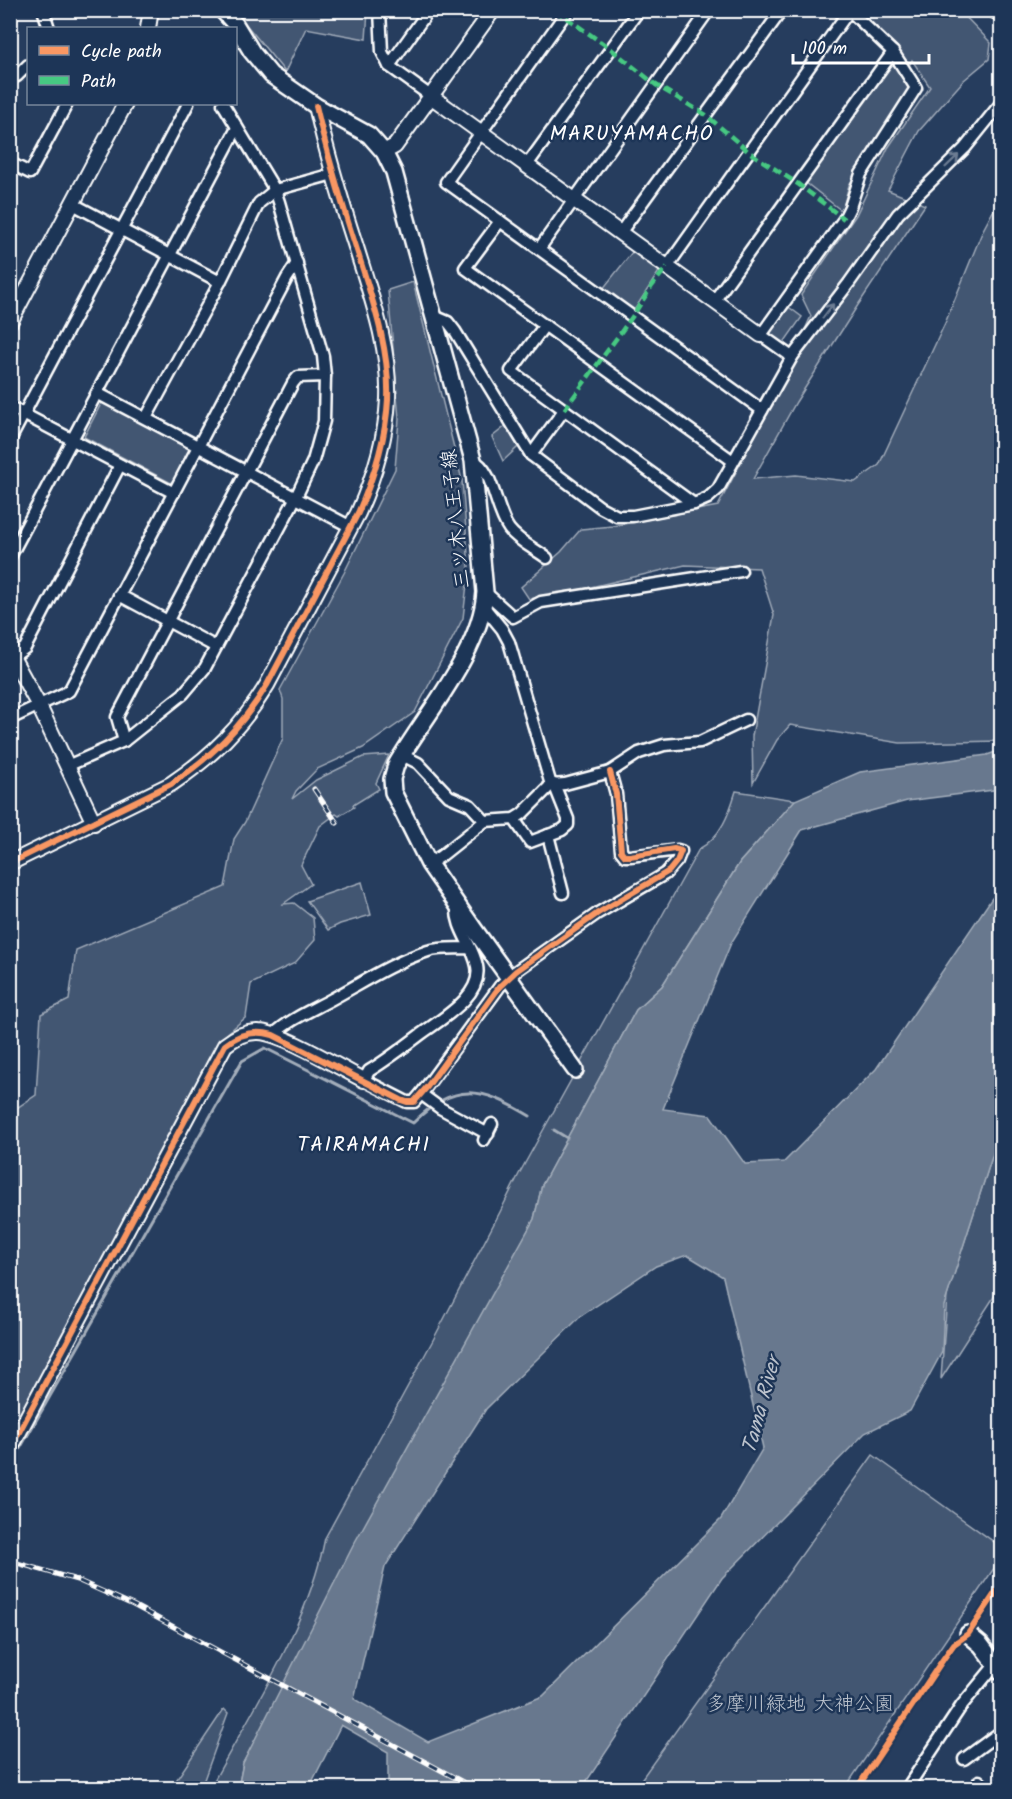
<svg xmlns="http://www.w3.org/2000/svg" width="1012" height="1799" viewBox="0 0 1012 1799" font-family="Kalam,'Klee One',sans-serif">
<rect width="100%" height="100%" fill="#263d5e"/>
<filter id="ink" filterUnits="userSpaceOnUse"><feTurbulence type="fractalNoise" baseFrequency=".0167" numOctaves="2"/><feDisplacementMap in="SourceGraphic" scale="12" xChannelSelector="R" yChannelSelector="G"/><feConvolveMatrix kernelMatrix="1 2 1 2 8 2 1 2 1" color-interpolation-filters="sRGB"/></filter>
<g filter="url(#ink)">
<g fill="#425672" stroke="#a0aab8" stroke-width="1.5">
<path d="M229 11H368L366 39 306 28 285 72 240 17Z"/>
<path d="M858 11H960L991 43 989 59 964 80 919 131 888 190 925 205 858 305 796 402 753 479 796 475 855 482 879 465 946 321 983 230 1001 196V741L900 743 790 725 777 740 753 783 752 736 774 615 759 568 685 565 578 590 529 599 521 587 561 552 581 529 613 526 718 506 774 400 811 316 801 295 856 215 888 148 930 87 912 60 910 64Z"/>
<path d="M897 62 909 81V93L849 185 842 211 805 182 890 63Z"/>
<path d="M633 251 660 270 633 312 602 290Z"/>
<path d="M413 282 462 480 469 567 463 618 415 712 363 748 317 769 296 791 292 799 316 780 363 757 389 755 376 783 379 789 353 805 354 807 339 816 336 814 320 826 301 865 311 884 283 904 294 903 313 918 315 940 295 963 251 984 246 1017 220 1040 11 1434V1112L36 1095 41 1014 69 1000 76 950 225 887 234 839 245 822 283 738V699L280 690 344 573 395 469 399 419 388 290Z"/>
<path d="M786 305 802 317 783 344 771 335 769 328Z"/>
<path d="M103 400 194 446 173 484 84 437Z"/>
<path d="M506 426 518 447 503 461 492 437Z"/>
<path d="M736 791 795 800 740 862 662 986 636 1010 542 1185 534 1219 243 1763 238 1788H210C252 1710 308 1626 325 1538L433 1340 500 1212 519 1174 699 849C721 837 729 814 736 791Z"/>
<path d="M362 882 371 915 340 924 328 930 307 901Z"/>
<path d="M1001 1129V1286L941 1379 947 1296Z"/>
<path d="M873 1455 1001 1547V1558L845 1788H635Z"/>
<path d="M224 1709 228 1713 201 1788H171Z"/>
</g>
<path fill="#67788e" stroke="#a4aebb" stroke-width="1.5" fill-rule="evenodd" d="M1001 750V789L907 801 802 830 731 943 663 1109 710 1115 745 1164 784 1162 876 1069 992 898 1001 892V1129L944 1306 942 1352 910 1411 865 1433 722 1578 582 1788H388V1752L341 1725 309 1788H238L243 1763 355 1542 534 1219 542 1185 636 1010 662 986 740 862 795 800 860 772 987 755ZM687 1255 723 1277 763 1448 721 1519 543 1696 428 1742 354 1699 385 1567 486 1409 581 1316 656 1266Z"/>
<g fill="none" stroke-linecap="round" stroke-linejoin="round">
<g stroke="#a4aebb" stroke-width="3">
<path d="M554 1130 567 1138"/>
<path d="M10 1466 242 1061 265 1048 413 1123C455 1081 481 1087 530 1116"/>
</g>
<defs>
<g id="minor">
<path d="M43 10 49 28"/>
<path d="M380 10 382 52 389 66 432 97"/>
<path d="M568 10 446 182 762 410"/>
<path d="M389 66 429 10"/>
<path d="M10 79 17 76 28 65"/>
<path d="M10 163 30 173 67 104"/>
<path d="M527 165 639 10"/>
<path d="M73 204 220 282"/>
<path d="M500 221 465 268 733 461"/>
<path d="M620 233 782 10"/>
<path d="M539 249 709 10"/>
<path d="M667 267 849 11"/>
<path d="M714 301 893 52"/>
<path d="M434 316 448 322 455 331 531 455 600 507 617 516H633L694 504 708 498 718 489 792 357 849 283 898 214 965 148 1002 102"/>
<path d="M545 325 511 371 694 504"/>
<path d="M792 357 761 335 844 219 850 207 861 174 916 88 893 52 849 10"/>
<path d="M97 393 351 527"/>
<path d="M10 407 174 493"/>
<path d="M146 418 220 282 259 203 275 190 333 174"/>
<path d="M10 440 188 104"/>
<path d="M531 455 564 410"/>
<path d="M473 460C494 470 495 510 509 529 518 541 535 549 547 558"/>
<path d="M10 557 237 128"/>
<path d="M485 592 513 617 541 602 741 571"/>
<path d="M119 595 216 647"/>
<path d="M484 607 502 629 509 642 551 785"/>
<path d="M13 657 25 648 120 465"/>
<path d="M10 719 69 691 287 278 297 263"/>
<path d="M124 741 117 717 293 383 298 377 325 376"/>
<path d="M402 755 418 763 449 796 470 805 485 821"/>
<path d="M67 766 124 741 183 694 205 668 296 497 313 461 324 421 325 376 323 356 279 202 275 190 223 104"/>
<path d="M514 819 530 842 562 830 568 825V819L554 784"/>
<path d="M548 835 563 893"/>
<path d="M429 864 441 856 485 821 514 819 522 814 551 785 565 784 610 772 639 753 664 745 700 742 746 720"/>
<path d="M457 906C455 928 473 945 477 966 483 996 441 1019 421 1034 404 1047 387 1060 369 1071L364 1080 407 1102H414L421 1094 500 986 516 971 598 913 665 874 677 861 681 851 678 850 630 856H625L621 851 616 794 610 772"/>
<path d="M273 1035C290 1019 312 1010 332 999 363 982 394 962 428 951 441 947 457 949 470 948"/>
<path d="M421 1094 440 1108 488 1134"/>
<path d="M484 1140 492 1124"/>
<path d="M964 1759 1002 1731"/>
<path d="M979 1781 986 1788"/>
<path d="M907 1788 962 1705 995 1665"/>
</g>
<g id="tertiary">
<path d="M148 28 151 10"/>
<path d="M432 97 761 335"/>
<path d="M384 152 395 146 493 10"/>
<path d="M10 322 125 104"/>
<path d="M10 653 39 706 94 823"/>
<path d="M10 863 171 784C211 757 242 727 267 685L358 513C374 477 386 439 388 399 390 347 371 296 356 247 341 201 327 154 316 106"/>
<path d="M10 1449 225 1045C235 1037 246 1031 259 1032 283 1033 340 1068 364 1080"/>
</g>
<g id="secondary">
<path d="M222 10 235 24 252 52 271 75 316 106 369 135 384 152 394 172 473 460 485 592C481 652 426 713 396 765L392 779 393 792 429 864 474 929 575 1070"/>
<path d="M968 1634 981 1645 1002 1673"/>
</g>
<path id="trunk" d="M997 10 1002 12"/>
</defs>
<use href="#minor" stroke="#fff" stroke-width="15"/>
<use href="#tertiary" stroke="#fff" stroke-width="18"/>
<use href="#secondary" stroke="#fff" stroke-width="20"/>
<use href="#trunk" stroke="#fff" stroke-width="22"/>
<use href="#minor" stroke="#1d3557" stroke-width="10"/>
<use href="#tertiary" stroke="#1d3557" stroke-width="14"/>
<use href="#secondary" stroke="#1d3557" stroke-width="15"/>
<use href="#trunk" stroke="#1d3557" stroke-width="18"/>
<defs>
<g id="rail">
<path d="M314 789 337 823"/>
<path d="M10 1561 77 1580 133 1605 474 1788"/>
</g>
</defs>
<use href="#rail" stroke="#fff" stroke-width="5"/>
<use href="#rail" stroke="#1d3557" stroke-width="3" stroke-dasharray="9" stroke-linecap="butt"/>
<g stroke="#46c982" stroke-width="4.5" stroke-dasharray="9 4.5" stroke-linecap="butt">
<path d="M555 10 611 49 656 85 706 115 749 152 798 184 844 219"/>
<path d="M564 410 632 317 652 286 667 267"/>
</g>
<defs>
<g id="cycleway">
<path d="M10 863 171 784C211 757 242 727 267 685L358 513C374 477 386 439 388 399 390 347 371 296 356 247 341 201 327 154 316 106"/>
<path d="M10 1449 225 1045C240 1033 255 1030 273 1035L401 1100 407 1102H414L427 1087 500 986 516 971 598 913 669 871 677 861 681 851 674 849 630 856H625L621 851 616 794 610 772"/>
<path d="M857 1788 944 1658 954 1644 968 1634 1002 1583"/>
</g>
</defs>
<use href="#cycleway" stroke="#1d3557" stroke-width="10"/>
<use href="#cycleway" stroke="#f99763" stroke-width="6"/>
</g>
<defs><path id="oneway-shaft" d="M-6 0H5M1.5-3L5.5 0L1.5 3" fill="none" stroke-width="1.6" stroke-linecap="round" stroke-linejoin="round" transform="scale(1.5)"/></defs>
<g stroke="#6c7c92">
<use href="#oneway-shaft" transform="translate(952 161) rotate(-44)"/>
<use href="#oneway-shaft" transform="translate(828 311) rotate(-53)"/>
</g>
</g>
<g text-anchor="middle" stroke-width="5" stroke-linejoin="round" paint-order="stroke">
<g font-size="20" fill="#fff" stroke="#1d3557">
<text transform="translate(455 519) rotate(-96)" y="7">三ツ木八王子線</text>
</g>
<g font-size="20" fill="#bdc4ce" stroke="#1d3557">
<text x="800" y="1710">多摩川緑地 大神公園</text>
</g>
<g font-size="21" letter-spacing="1.5" fill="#fff" stroke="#1d3557">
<text x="632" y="140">MARUYAMACHO</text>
<text x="364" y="1151">TAIRAMACHI</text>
</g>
<g font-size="21" font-style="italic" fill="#bbc2cc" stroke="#1d3557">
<text transform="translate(761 1405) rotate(-75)" y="7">Tama River</text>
</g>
</g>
<rect width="1012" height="1799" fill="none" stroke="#1d3557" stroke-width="36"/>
<rect x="18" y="18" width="976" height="1763" fill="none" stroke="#fff" stroke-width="2" filter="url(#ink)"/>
<rect x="27" y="27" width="210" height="78" fill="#1d3557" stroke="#77869a" stroke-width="1.5"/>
<rect x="39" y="46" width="30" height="9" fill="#f99763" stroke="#77869a" stroke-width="1.5"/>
<text x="81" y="57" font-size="18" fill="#ffffff">Cycle path</text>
<rect x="39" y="76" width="30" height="9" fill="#46c982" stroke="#77869a" stroke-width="1.5"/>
<text x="81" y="87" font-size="18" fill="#ffffff">Path</text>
<path d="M793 54v9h136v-9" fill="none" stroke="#ffffff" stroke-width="3"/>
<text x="802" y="54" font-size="18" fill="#ffffff" stroke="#1d3557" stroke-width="4.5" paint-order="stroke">100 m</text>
</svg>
